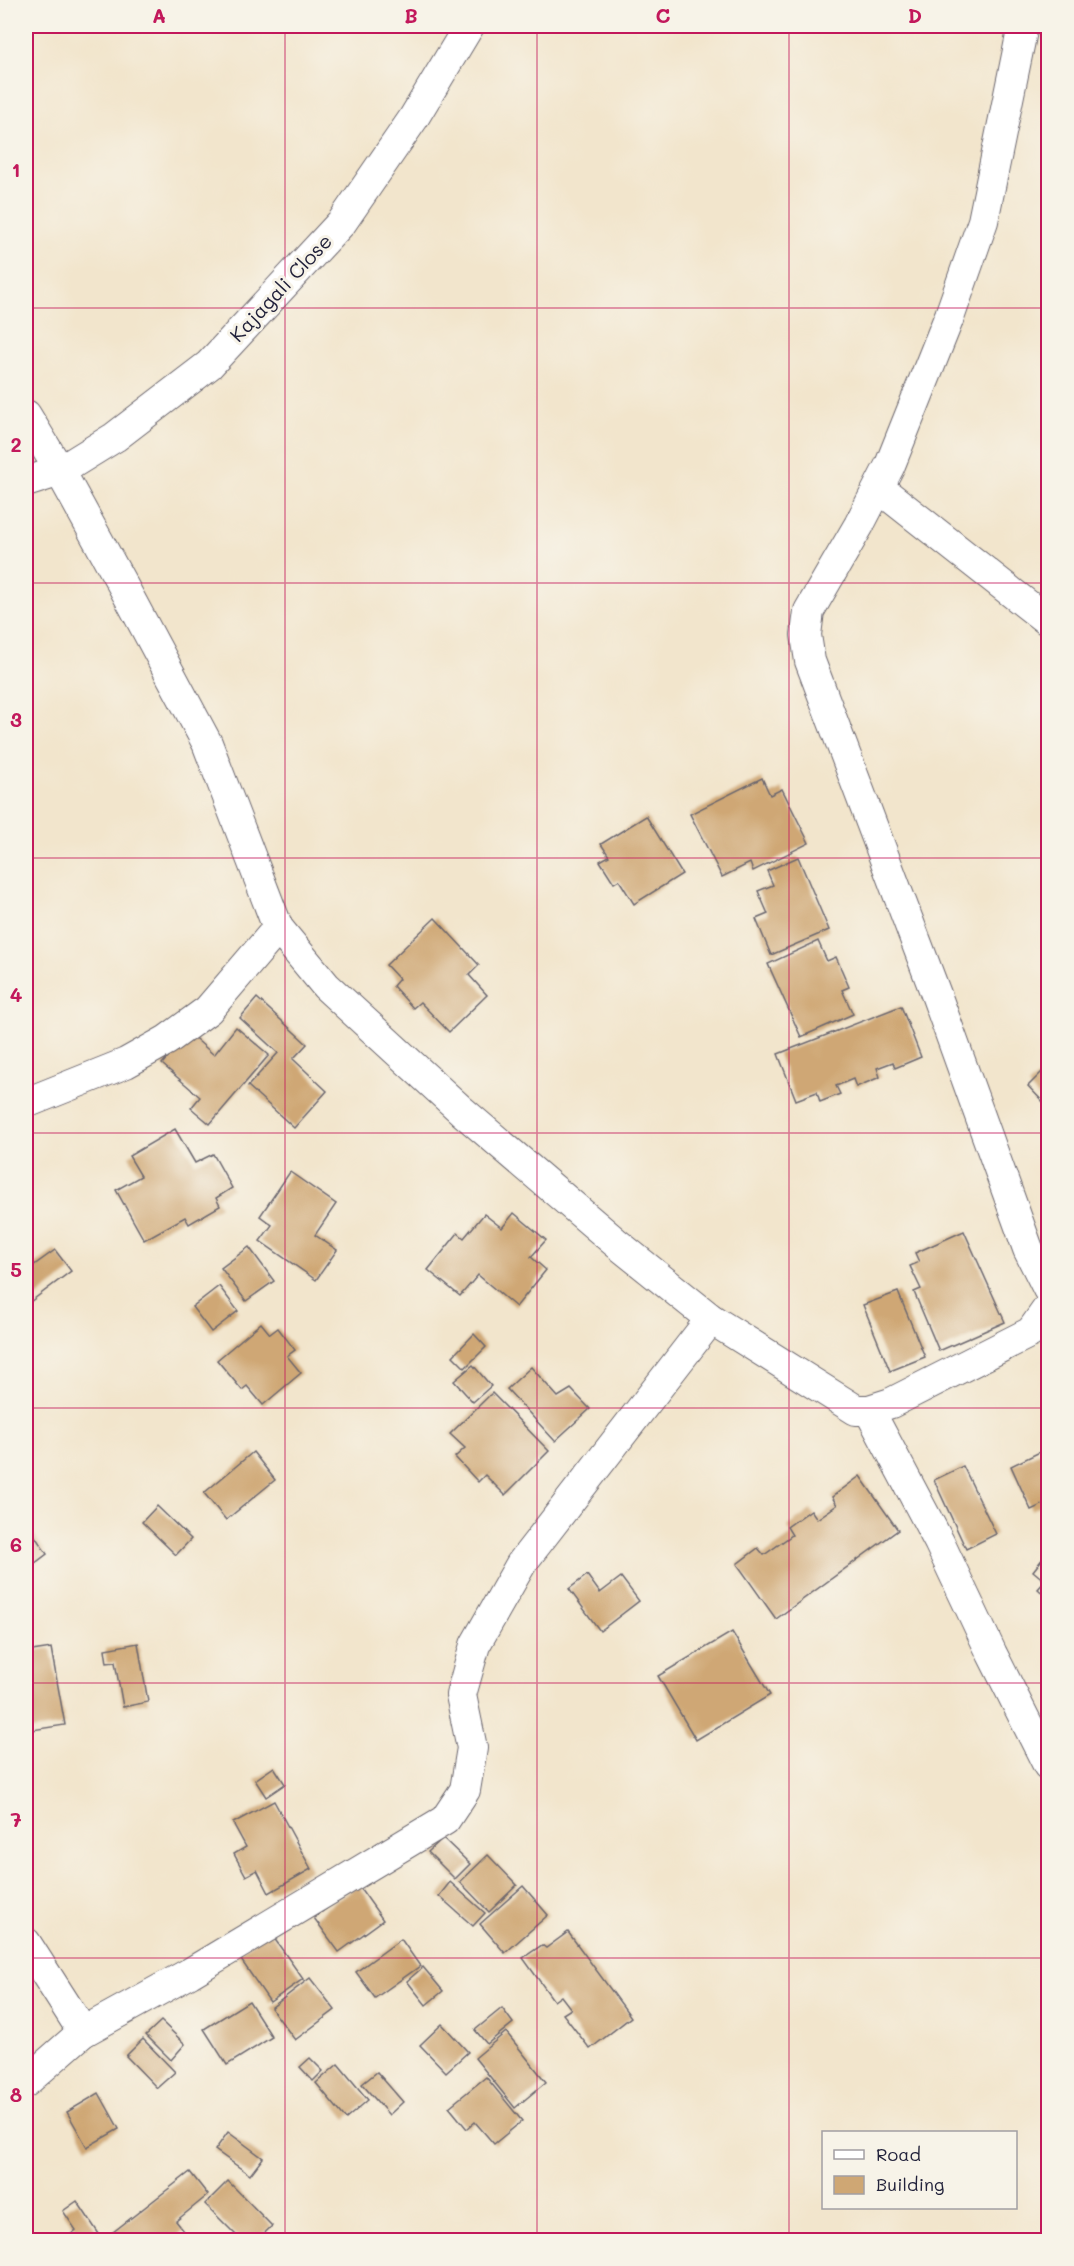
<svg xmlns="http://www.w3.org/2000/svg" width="1074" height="2266" viewBox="0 0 1074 2266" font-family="Mali,sans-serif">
<rect width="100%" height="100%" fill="#f7f3e8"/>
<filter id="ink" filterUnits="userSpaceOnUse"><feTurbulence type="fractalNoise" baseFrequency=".0167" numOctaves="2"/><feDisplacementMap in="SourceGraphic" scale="12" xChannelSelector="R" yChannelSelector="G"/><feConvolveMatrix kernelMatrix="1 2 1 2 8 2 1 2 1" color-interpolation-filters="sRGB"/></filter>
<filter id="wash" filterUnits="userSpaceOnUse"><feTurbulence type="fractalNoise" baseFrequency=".008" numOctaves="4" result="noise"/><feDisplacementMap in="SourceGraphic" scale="24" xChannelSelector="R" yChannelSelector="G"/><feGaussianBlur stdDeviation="1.35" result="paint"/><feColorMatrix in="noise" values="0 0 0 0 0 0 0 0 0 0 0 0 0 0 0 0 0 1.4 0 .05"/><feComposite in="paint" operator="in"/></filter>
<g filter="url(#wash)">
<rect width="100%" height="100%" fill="#f2e5cc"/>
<g id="blocks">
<g fill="#cfa774">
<path d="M762 778 770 795 782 789 809 843 753 871 750 863 722 877 690 814Z"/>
<path d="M646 816 682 874 634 904 619 880 614 883 600 861 609 856 601 844Z"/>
<path d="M798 857 829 930 771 955 756 919 768 914 758 891 773 885 767 871Z"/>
<path d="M435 918 479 965 469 975 487 995 449 1032 420 1002 413 1008 393 986 399 979 386 965Z"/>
<path d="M818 941 827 961 836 957 849 987 842 990 853 1014 801 1037 768 964Z"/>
<path d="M257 998 307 1044 293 1059 327 1091 294 1128 248 1086 278 1053 240 1018Z"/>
<path d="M901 1006 921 1057 895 1068 893 1062 877 1068 880 1077 856 1087 853 1079 836 1086 840 1094 820 1102 817 1092 796 1100 778 1054Z"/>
<path d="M236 1027 269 1055 210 1124 191 1108 200 1097 162 1064 189 1033 214 1055Z"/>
<path d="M1048 1066V1107L1028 1086Z"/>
<path d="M175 1129 195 1163 213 1154 232 1188 216 1198 220 1206 189 1224 185 1217 144 1240 116 1190 141 1176 129 1156Z"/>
<path d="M290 1172 336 1204 315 1235 337 1250 316 1280 260 1241 272 1225 260 1216Z"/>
<path d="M514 1213 546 1240 531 1257 546 1270 516 1307 478 1275 460 1296 428 1270 458 1233 464 1238 484 1214 502 1228Z"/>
<path d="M964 1231 1005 1322 939 1351 914 1292 921 1289 910 1266 919 1262 915 1253Z"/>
<path d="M249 1247 274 1281 246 1301 221 1268Z"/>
<path d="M55 1250 71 1271 26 1305V1271Z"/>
<path d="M219 1286 238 1311 211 1332 192 1307Z"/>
<path d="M898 1292 925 1357 890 1371 863 1305Z"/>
<path d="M261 1323 270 1334 278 1328 295 1350 287 1356 301 1373 263 1405 247 1386 242 1390 217 1360Z"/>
<path d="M474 1334 486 1347 465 1368 453 1356Z"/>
<path d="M473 1365 491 1386 473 1402 454 1381Z"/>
<path d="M531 1367 558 1397 571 1389 590 1409 555 1441 507 1389Z"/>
<path d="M492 1393 549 1451 505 1495 485 1475 478 1482 455 1457 465 1448 450 1434Z"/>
<path d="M1048 1448V1502L1031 1510 1011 1466Z"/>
<path d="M253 1452 275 1480 226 1520 204 1493Z"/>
<path d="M963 1466 996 1534 966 1549 934 1480Z"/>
<path d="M860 1476 898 1530 776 1619 737 1564 758 1548 764 1555 792 1535 787 1527 811 1510 817 1519 837 1505 832 1497Z"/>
<path d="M157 1506 191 1539 176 1555 142 1522Z"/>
<path d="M26 1523 47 1554 26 1570Z"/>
<path d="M1048 1552V1598L1038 1589 1045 1581 1033 1571Z"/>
<path d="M587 1575 600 1593 621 1577 639 1601 600 1631 569 1589Z"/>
<path d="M732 1632 770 1695 696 1740 658 1676Z"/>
<path d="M138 1643 148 1702 123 1707 115 1662 107 1663 105 1649Z"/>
<path d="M51 1648 65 1725 26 1731V1652Z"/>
<path d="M274 1767 285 1784 266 1797 255 1780Z"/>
<path d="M274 1801 311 1869 269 1893 257 1870 246 1876 234 1854 246 1847 233 1823Z"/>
<path d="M443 1838 470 1864 455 1879 428 1852Z"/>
<path d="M488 1855 517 1885 489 1912 460 1882Z"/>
<path d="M450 1882 485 1913 473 1926 439 1896Z"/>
<path d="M358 1885 383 1920 339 1952 314 1918Z"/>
<path d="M523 1886 548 1915 505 1953 480 1924Z"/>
<path d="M269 1931 303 1979 270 2002 237 1954Z"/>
<path d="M568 1932 631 2017 590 2049 563 2014 571 2009 561 1996 554 2001 523 1958 542 1945 546 1948Z"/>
<path d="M401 1939 420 1966 375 1998 356 1972Z"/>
<path d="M423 1967 443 1991 426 2005 407 1981Z"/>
<path d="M310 1978 335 2010 295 2040 271 2008Z"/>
<path d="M249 2001 272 2037 227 2065 204 2029Z"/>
<path d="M502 2008 513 2023 487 2044 475 2030Z"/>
<path d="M161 2021 185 2044 171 2060 146 2035Z"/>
<path d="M442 2024 468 2052 446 2072 420 2045Z"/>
<path d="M506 2032 546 2082 515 2108 475 2058Z"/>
<path d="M143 2039 175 2072 157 2088 126 2056Z"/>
<path d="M310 2058 323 2071 313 2081 300 2067Z"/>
<path d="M338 2064 368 2100 346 2119 316 2083Z"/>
<path d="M377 2072 403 2102 389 2115 362 2084Z"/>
<path d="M486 2077 522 2121 494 2144 475 2122 467 2129 449 2107Z"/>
<path d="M99 2093 119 2129 87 2147 67 2112Z"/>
<path d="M228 2132 263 2158 250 2175 215 2150Z"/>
<path d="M190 2172 208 2195 176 2221 184 2231 172 2240H112L108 2236Z"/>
<path d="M228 2181 272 2226 257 2240H241L205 2204Z"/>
<path d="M77 2201 103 2240H70L68 2237 76 2230 63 2211Z"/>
</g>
</g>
</g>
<g filter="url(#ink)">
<use href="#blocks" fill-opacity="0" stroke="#6b666e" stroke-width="1.5"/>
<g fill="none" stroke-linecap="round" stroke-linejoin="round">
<defs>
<g id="street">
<path d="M1023 26 983 221 950 315 890 465 859 525 809 611 806 635 810 661 937 997 1028 1249 1048 1289"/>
<path d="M26 415 60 471 122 584 207 743 278 928 326 986 462 1111 615 1242 711 1319 856 1410H869L891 1403 1031 1332 1048 1308"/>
<path d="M26 482 60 471 115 437 209 365 342 222 413 119 469 26"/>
<path d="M879 488 1048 621"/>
<path d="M26 1103 126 1063 167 1040 208 1010 278 928"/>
<path d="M869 1410 939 1542 992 1654 1048 1765"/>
<path d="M26 1943 83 2032"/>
<path d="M26 2082 83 2032 190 1973 445 1820 465 1790 472 1748 461 1695 475 1645 521 1564 711 1319"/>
</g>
</defs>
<use href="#street" stroke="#6b666e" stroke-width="32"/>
<use href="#street" stroke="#fff" stroke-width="30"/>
</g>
</g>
<path fill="none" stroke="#c2185b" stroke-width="1.5" stroke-opacity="0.55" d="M285 26V2240M537 26V2240M789 26V2240M26 308H1048M26 583H1048M26 858H1048M26 1133H1048M26 1408H1048M26 1683H1048M26 1958H1048"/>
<g text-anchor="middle" stroke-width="6" stroke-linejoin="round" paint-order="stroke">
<g font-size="20" fill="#22223b" stroke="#f7f3e8">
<text transform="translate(281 288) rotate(-47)" y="7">Kajagali Close</text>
</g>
</g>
<rect width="1074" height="2266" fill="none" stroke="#f7f3e8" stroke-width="66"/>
<rect x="822" y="2131" width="195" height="78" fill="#f7f3e8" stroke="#a29fa3" stroke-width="1.5"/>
<rect x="834" y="2150" width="30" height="9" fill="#ffffff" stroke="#a29fa3" stroke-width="1.5"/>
<text x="876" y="2161" font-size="18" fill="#22223b">Road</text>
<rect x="834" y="2176" width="30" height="18" fill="#cfa774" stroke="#a29fa3" stroke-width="1.5"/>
<text x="876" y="2191" font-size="18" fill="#22223b">Building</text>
<rect x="33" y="33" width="1008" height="2200" fill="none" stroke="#c2185b" stroke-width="2"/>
<g font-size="20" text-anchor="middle" font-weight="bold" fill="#c2185b">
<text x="159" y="23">A</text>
<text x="411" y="23">B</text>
<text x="663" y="23">C</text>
<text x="915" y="23">D</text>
<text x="16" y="177">1</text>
<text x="16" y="452">2</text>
<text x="16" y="727">3</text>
<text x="16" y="1002">4</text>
<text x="16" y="1277">5</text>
<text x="16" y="1552">6</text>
<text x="16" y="1827">7</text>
<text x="16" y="2102">8</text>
</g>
</svg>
